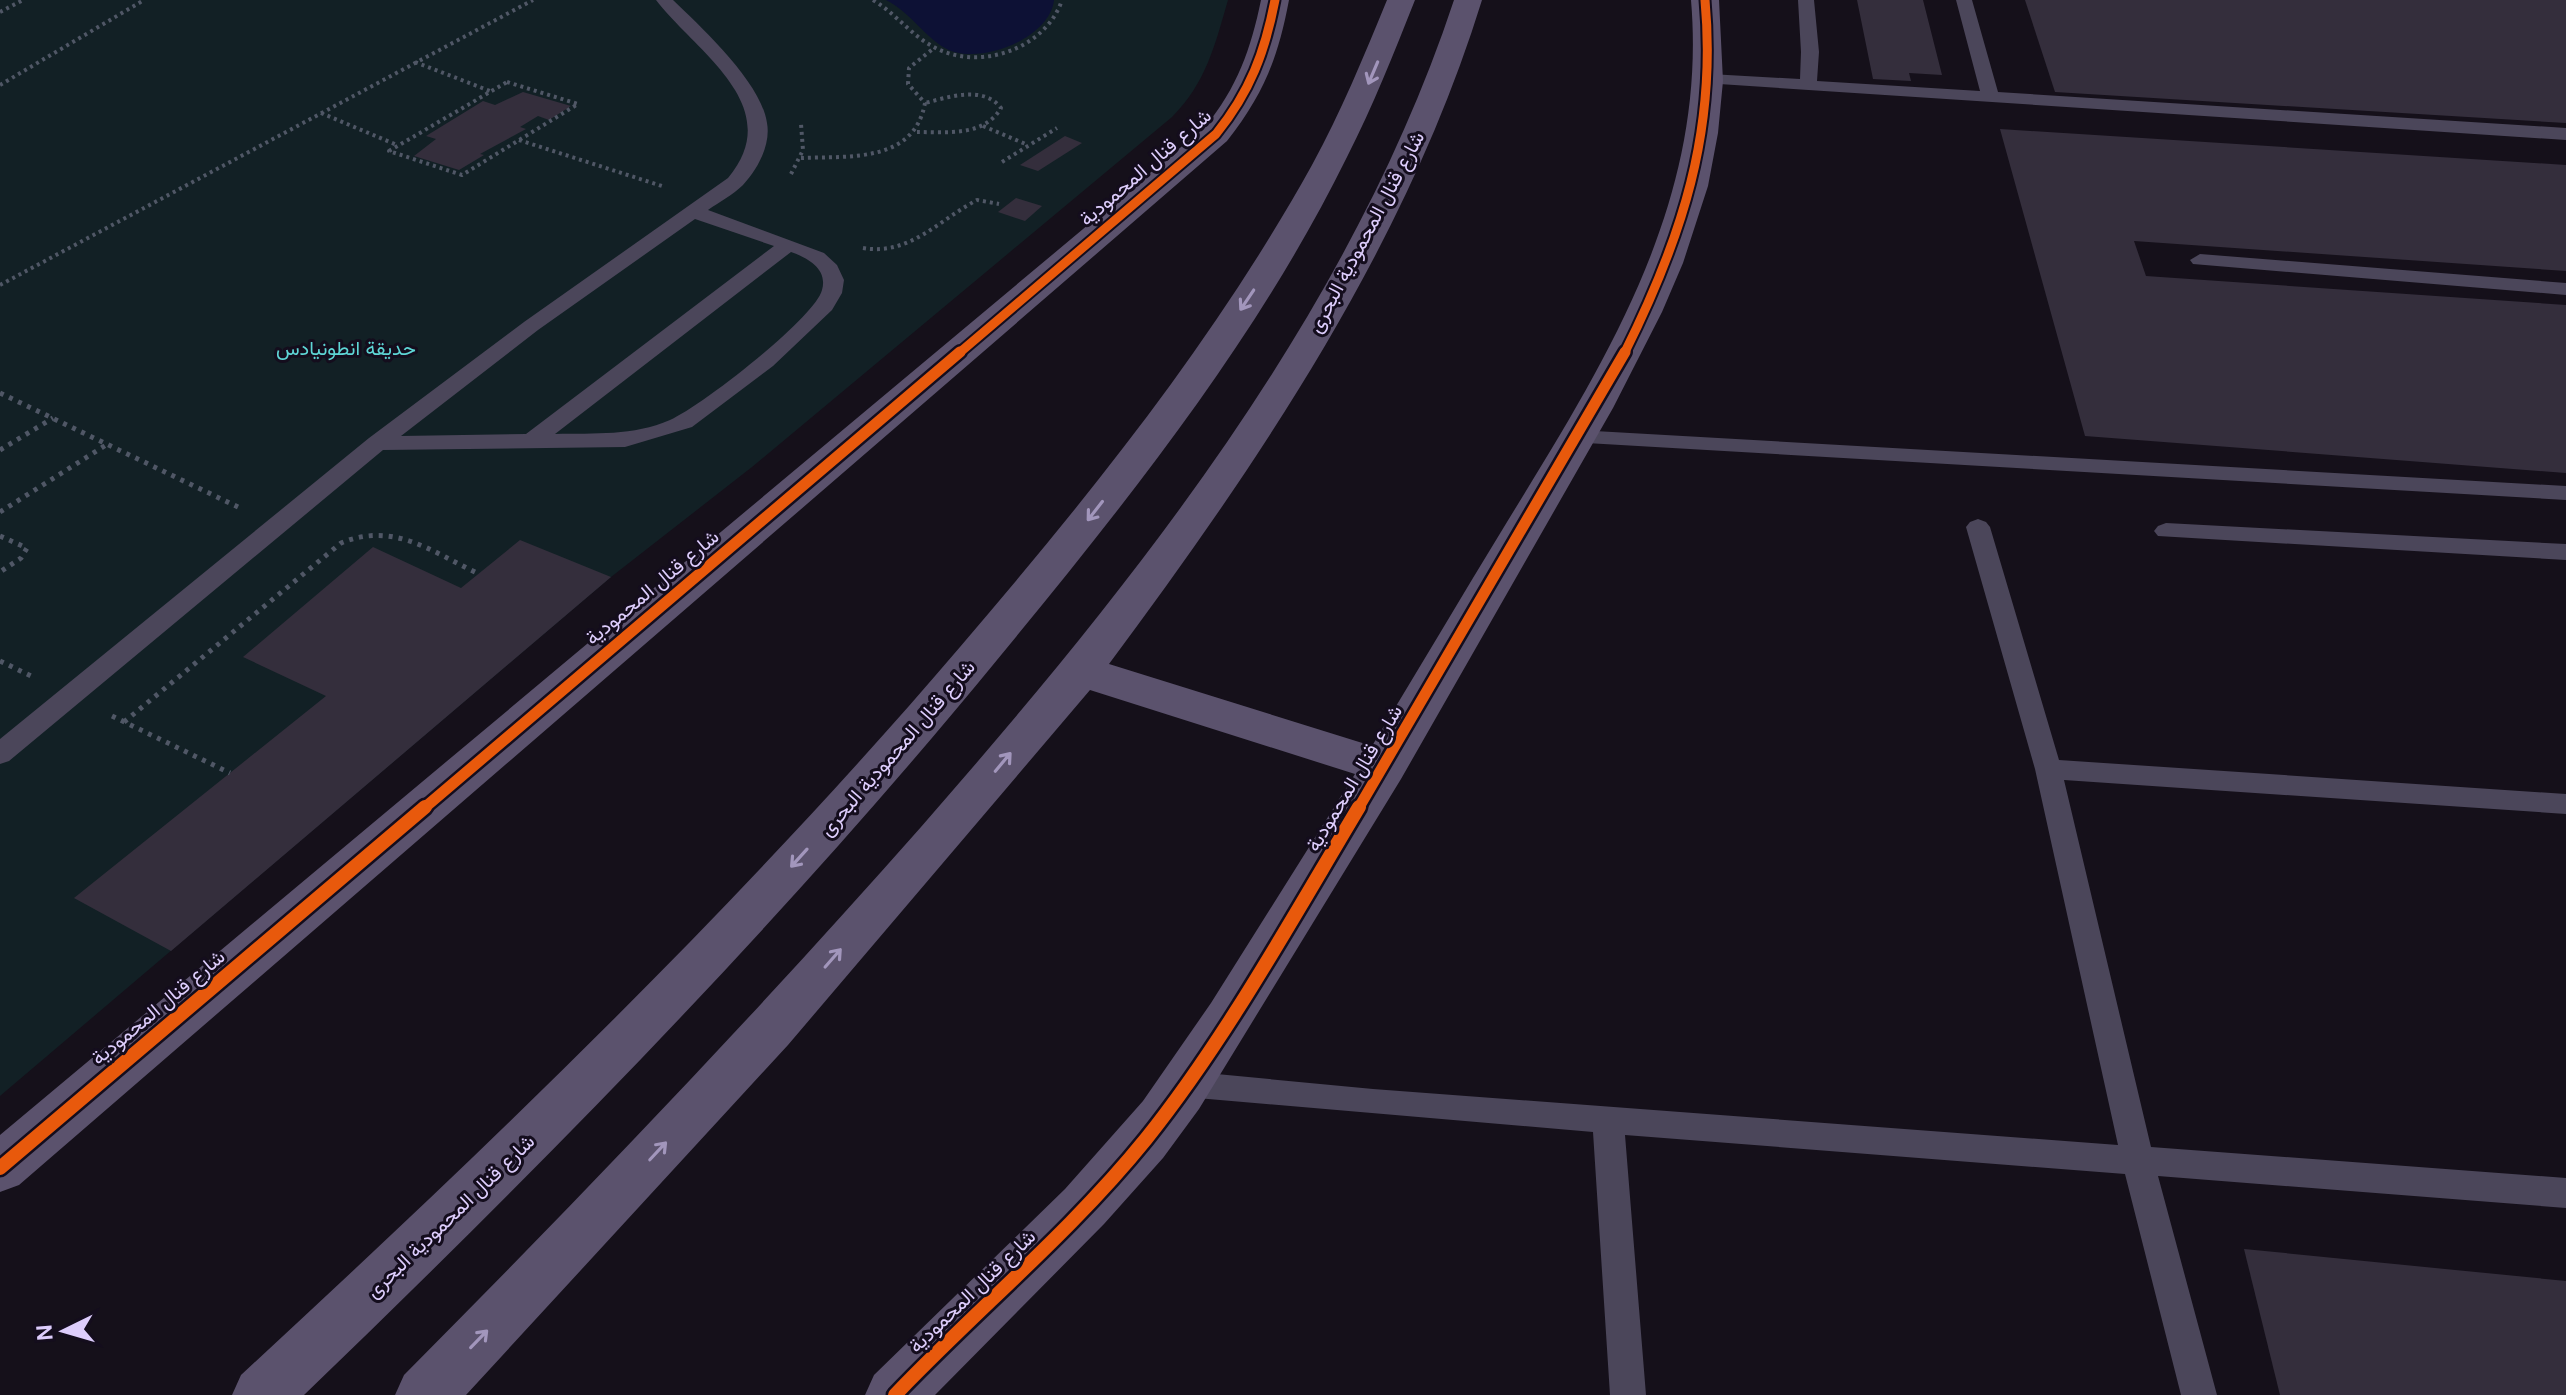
<svg xmlns="http://www.w3.org/2000/svg" width="2566" height="1395" viewBox="0 0 2566 1395" font-family="'DM Sans',Vazirmatn,sans-serif">
<rect width="100%" height="100%" fill="#15101a"/>
<path fill="#122025" d="M0 0H1228C1215 45 1206 83 1172 117L752 467 611 577 0 1096Z"/>
<path fill="#0d1135" d="M886 0H1054C1050 39 977 67 945 48 924 36 911 13 886 0Z"/>
<g fill="#342e3c">
<path d="M1857 0H1923L1942 75 1909 73 1911 81 1873 79Z"/>
<path d="M2025 0H2566V123L2055 92Z"/>
<path d="M523 92 571 106 549 120 538 116 520 127 526 129 480 154 484 155 459 170 414 156 436 139 426 136 483 101 495 105Z"/>
<path d="M2000 129 2566 165V271L2134 241 2146 276 2566 305V473L2085 436Z"/>
<path d="M1065 136 1082 143 1038 171 1020 165Z"/>
<path d="M1016 198 1042 206 1025 221 998 212Z"/>
<path d="M520 540 611 577 171 951 74 898 326 696 243 657 373 547 461 588Z"/>
<path d="M2244 1249 2566 1281V1395H2280Z"/>
</g>
<g fill="none" stroke-linecap="round" stroke-linejoin="round">
<g stroke="#505766" stroke-width="4" stroke-dasharray="3 4" stroke-linecap="butt">
<path d="M873 0C895 13 910 34 932 46 978 73 1046 49 1062 0"/>
<path d="M0 12 23 0"/>
<path d="M415 62 490 91"/>
<path d="M507 82 578 104 462 175 389 151Z"/>
<path d="M0 85 144 0"/>
<path d="M321 113 397 145"/>
<path d="M983 126 1028 145"/>
<path d="M917 132C946 132 984 137 1001 108 983 85 949 97 925 103"/>
<path d="M519 140 665 187"/>
<path d="M801 158C850 156 914 163 925 103L908 84 909 68 934 48"/>
<path d="M1002 162 1057 128"/>
<path d="M791 174 803 150 801 124"/>
<path d="M863 248C909 256 939 220 977 200L999 204"/>
<path d="M0 285 533 0"/>
</g>
<g stroke="#505766" stroke-width="5" stroke-dasharray="4 6" stroke-linecap="butt">
<path d="M0 393 238 507"/>
<path d="M0 450 53 418"/>
<path d="M0 512 106 445"/>
<path d="M0 536 27 548 21 558 0 572"/>
<path d="M0 661 31 676"/>
<path d="M112 716 230 773"/>
<path d="M124 722 341 543C394 521 432 552 479 574"/>
</g>
<g fill="#4b465a" fill-rule="evenodd">
<path d="M656 0H673C702 28 761 82 767 123 771 144 758 169 743 185 733 195 719 202 708 210L824 253 837 265 844 280 842 293 832 310 773 366 692 427 625 447 383 450 9 761 0 764V739L369 438 524 322 728 178C788 106 696 52 656 0ZM695 219 774 246 526 434 401 436 538 330ZM791 252C808 258 828 269 822 290 815 318 699 408 670 420 633 436 595 433 555 434Z"/>
<path d="M1798 0H1814L1819 52 1817 81 1980 91 1956 0H1972L1998 92 2566 128V140L1704 83 1701 79 1710 74 1800 79 1801 52Z"/>
<path d="M2200 254 2566 283V295L2193 264 2190 260Z"/>
<path d="M1577 430 2566 486V500L1569 442 1566 437 1569 432Z"/>
<path d="M1978 519 1986 522 1990 527 2059 760 2566 794V814L2064 780 2151 1147 2566 1178V1208L2158 1176 2217 1395H2181L2125 1174 1625 1135 1646 1395H1610L1593 1132 1185 1097 1174 1093 1169 1084 1174 1075 1185 1071 1373 1089 2118 1145 2035 769 1966 527 1970 522Z"/>
<path d="M2166 523 2566 544V560L2158 536 2154 531 2158 526Z"/>
</g>
<g fill="#5b526d" fill-rule="evenodd">
<path d="M1261 0H1289C1278 58 1264 94 1227 141L19 1185 0 1192V1135L1205 127C1237 88 1251 49 1261 0Z"/>
<path d="M1387 0H1415C1394 53 1373 106 1347 157 1257 340 1126 503 997 660 783 921 547 1161 304 1395H232L241 1375C492 1143 738 907 960 647 1090 495 1215 340 1312 165 1341 112 1364 56 1387 0Z"/>
<path d="M1454 0H1482C1407 244 1260 461 1109 664L1372 746C1417 672 1461 597 1507 522 1607 359 1708 200 1691 0H1719L1723 81 1718 133 1708 186 1683 263 1662 312 1613 408 1401 779 1199 1109 1163 1158 1104 1224 935 1395H865L874 1375 1065 1189 1143 1101 1211 1003 1355 774 1090 690 788 1045 466 1395H395L404 1375C581 1197 755 1015 921 827 1136 581 1350 314 1454 0Z"/>
</g>
<defs>
<g id="cycleway-far2">
<path d="M958 354 1216 134C1250 92 1265 52 1275 0"/>
<path d="M1624 354C1682 238 1717 131 1705 0"/>
</g>
<g id="cycleway-far1">
<path d="M423 809 960 352"/>
<path d="M1358 809 1625 352"/>
</g>
<g id="cycleway">
<path d="M0 1168 425 807"/>
<path d="M895 1395C977 1309 1071 1232 1146 1139 1226 1039 1293 917 1359 807"/>
</g>
</defs>
<use href="#cycleway-far2" stroke="#140d1d" stroke-width="13"/>
<use href="#cycleway-far1" stroke="#140d1d" stroke-width="16"/>
<use href="#cycleway" stroke="#140d1d" stroke-width="19"/>
<use href="#cycleway-far2" stroke="#e8590c" stroke-width="9"/>
<use href="#cycleway-far1" stroke="#e8590c" stroke-width="11"/>
<use href="#cycleway" stroke="#e8590c" stroke-width="14"/>
</g>
<defs><path id="oneway-shaft" d="M-6 0H5M1.5-3L5.5 0L1.5 3" fill="none" stroke-width="1.6" stroke-linecap="round" stroke-linejoin="round" transform="scale(2)"/></defs>
<g stroke="#a296bc">
<use href="#oneway-shaft" transform="translate(1373 73) rotate(113)"/>
<use href="#oneway-shaft" transform="translate(1247 300) rotate(124)"/>
<use href="#oneway-shaft" transform="translate(1095 511) rotate(128)"/>
<use href="#oneway-shaft" transform="translate(1003 762) rotate(-50)"/>
<use href="#oneway-shaft" transform="translate(799 858) rotate(132)"/>
<use href="#oneway-shaft" transform="translate(833 958) rotate(-49)"/>
<use href="#oneway-shaft" transform="translate(658 1151) rotate(-47)"/>
<use href="#oneway-shaft" transform="translate(479 1339) rotate(-46)"/>
</g>
<g text-anchor="middle" stroke-width="6" stroke-linejoin="round" paint-order="stroke">
<g font-size="20" fill="#ddcdfc" stroke="#140d1d">
<text transform="translate(1145 167) rotate(-41)" y="7">شارع قنال المحمودية</text>
<text transform="translate(1366 232) rotate(-62)" y="7">شارع قنال المحمودية البحرى</text>
<text transform="translate(652 587) rotate(-40)" y="7">شارع قنال المحمودية</text>
<text transform="translate(897 748) rotate(-49)" y="7">شارع قنال المحمودية البحرى</text>
<text transform="translate(1354 778) rotate(-59)" y="7">شارع قنال المحمودية</text>
<text transform="translate(158 1007) rotate(-40)" y="7">شارع قنال المحمودية</text>
<text transform="translate(450 1216) rotate(-44)" y="7">شارع قنال المحمودية البحرى</text>
<text transform="translate(972 1291) rotate(-44)" y="7">شارع قنال المحمودية</text>
</g>
<g font-size="20" fill="#5ed6d5" stroke="#140d1d">
<text x="346" y="355">حديقة انطونيادس</text>
</g>
</g>
<g transform="translate(64 1331) rotate(265)" stroke="#140d1d" stroke-width="6" paint-order="stroke">
<path d="M0-6L14 30L0 20L-14 30Z" fill="#ddcdfc"/>
<text y="-12" font-size="22" font-weight="bold" text-anchor="middle" fill="#ddcdfc">N</text>
</g>
</svg>
